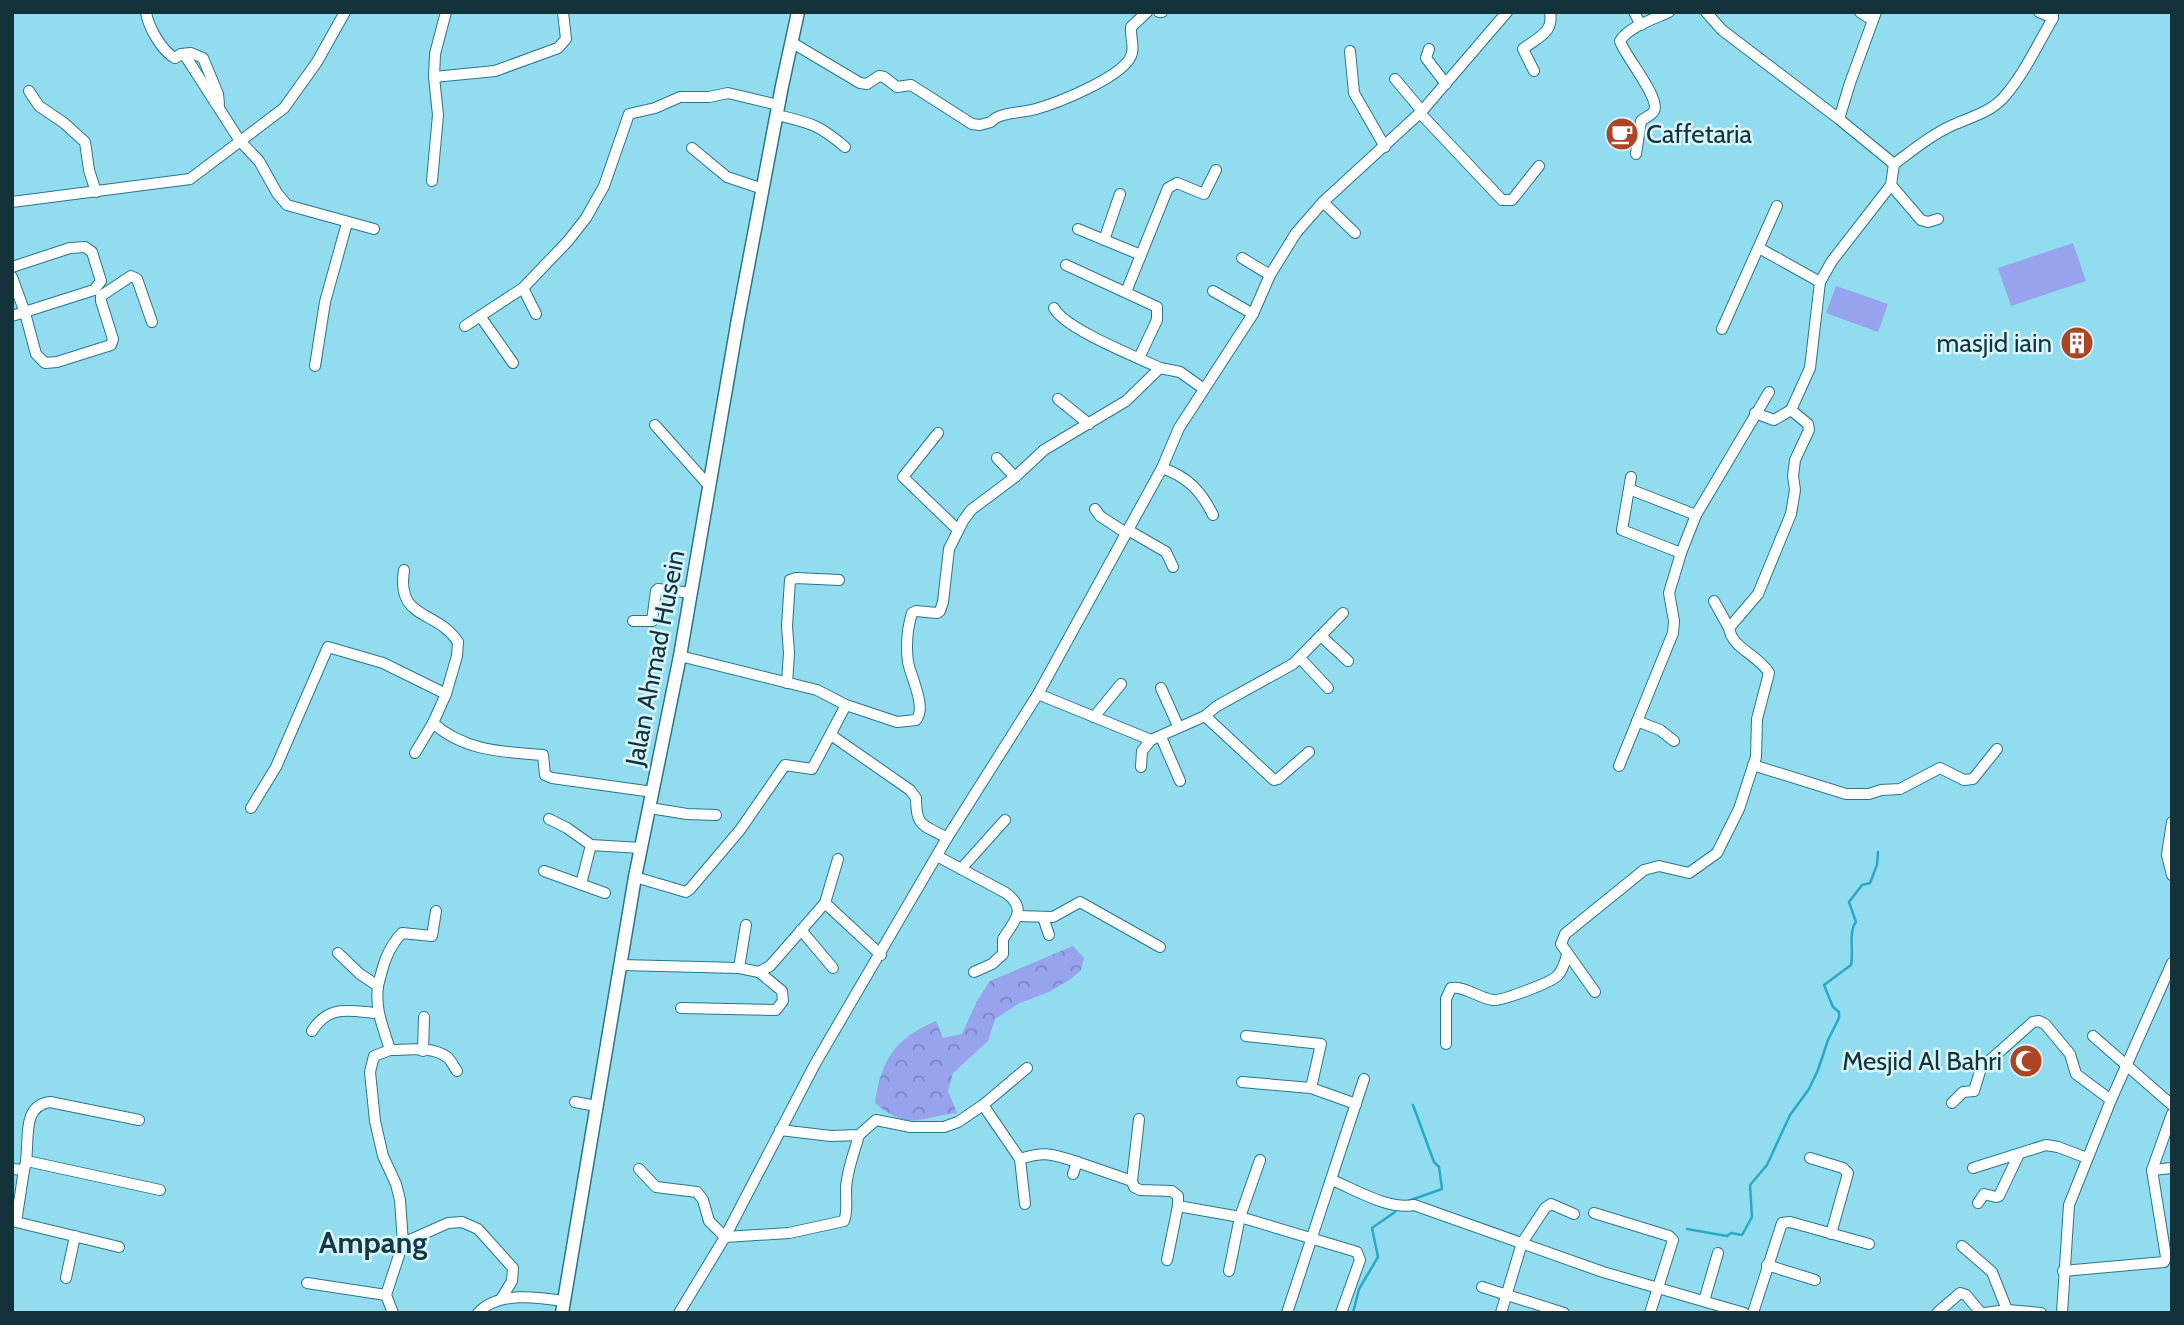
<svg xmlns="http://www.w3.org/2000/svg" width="2184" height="1325" viewBox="0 0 2184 1325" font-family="Cabin,sans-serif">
<defs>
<pattern id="forest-crowns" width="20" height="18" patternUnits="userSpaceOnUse" patternTransform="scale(1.75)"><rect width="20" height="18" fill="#98a3ed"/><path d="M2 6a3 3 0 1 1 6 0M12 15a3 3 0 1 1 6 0" fill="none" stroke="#7b85c1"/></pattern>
</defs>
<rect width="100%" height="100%" fill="#92dcf0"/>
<path fill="url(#forest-crowns)" d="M1073 946 1084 958 1081 970 1072 978 1049 992 1020 1003 995 1019 988 1041 953 1073 948 1091 957 1113C919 1117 909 1132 875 1103 881 1060 895 1038 936 1021L943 1038 962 1034 977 1001 990 981Z"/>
<g fill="#98a3ed">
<path d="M2073 243 2086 281 2011 306 1998 268Z"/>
<path d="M1836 286 1888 304 1878 332 1826 313Z"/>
</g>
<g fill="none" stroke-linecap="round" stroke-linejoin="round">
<g stroke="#29a9c6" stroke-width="2.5">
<path d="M1408 1201 1442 1189 1439 1167 1434 1162 1413 1105"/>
<path d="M1687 1229 1727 1236 1731 1233 1742 1235 1752 1217 1750 1185 1767 1165 1790 1115 1809 1089 1818 1070 1828 1040 1839 1018V1012L1833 1007 1824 985 1851 965C1854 952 1848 932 1856 922L1849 902 1862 885 1870 883 1877 865 1878 852"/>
<path d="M1353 1313 1359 1289 1378 1257 1372 1228 1395 1212"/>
</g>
<defs>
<g id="minor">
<path d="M146 12C148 27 162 51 175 58L181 54 186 57 240 141 259 161 277 193 287 205 374 229"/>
<path d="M1159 12H1162"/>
<path d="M1634 12 1641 25"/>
<path d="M1706 12 1722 30 1839 119 1894 164"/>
<path d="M1860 12 1872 20"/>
<path d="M2039 12 2053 18"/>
<path d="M791 42 860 83 867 84 879 76 884 77 897 87 911 85 972 124 980 125 991 122C999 112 1022 113 1036 109 1057 103 1127 76 1132 53 1134 44 1130 35 1131 27L1147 12"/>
<path d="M1429 49 1426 58 1446 84"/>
<path d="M1350 51 1354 93 1385 147"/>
<path d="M181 54 191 53 203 58 218 94 219 104"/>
<path d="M1534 71 1523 49C1538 37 1554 33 1550 12"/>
<path d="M434 77 495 71 558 48 566 39 563 12"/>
<path d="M1395 79 1422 111"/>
<path d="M29 91 39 106 64 123 85 142 89 170 96 192"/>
<path d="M1420 113 1502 200H1512L1539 166"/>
<path d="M777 115C810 123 818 124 845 147"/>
<path d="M1839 119 1850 83 1876 12"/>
<path d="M692 148 727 177 763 189"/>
<path d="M1636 154 1641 121C1644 118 1652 115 1654 111 1661 98 1624 55 1620 41 1628 27 1654 19 1669 12"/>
<path d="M432 181 438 115 434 77 435 54 446 12"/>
<path d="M1891 185 1921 220 1928 222 1938 219"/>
<path d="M12 202 190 179 284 108 317 62 345 12"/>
<path d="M1323 202 1355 233"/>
<path d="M1078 229 1141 255"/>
<path d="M1104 240 1120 194"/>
<path d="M1759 248 1820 282"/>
<path d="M1242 258 1270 275"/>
<path d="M1066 265 1157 307V320L1139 358"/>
<path d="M12 267 70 248 85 247 92 252 101 281 94 290 12 316"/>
<path d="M12 277 25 313 36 354 45 363 57 362 111 345 113 339 101 301V296L131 276 137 279 152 322"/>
<path d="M523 288 536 314"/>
<path d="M1213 291 1253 314"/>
<path d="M1126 292 1168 188 1177 183 1204 194 1216 170"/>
<path d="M1054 308C1065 329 1137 357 1160 368"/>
<path d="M480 316 513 363"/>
<path d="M465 326 523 288 568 241 586 218 604 186 629 114 655 108 680 97H709L728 93 778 105"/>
<path d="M1722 329 1777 206"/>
<path d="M315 366 325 302 347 223"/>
<path d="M1058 399 1089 424"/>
<path d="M1755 413 1774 420 1791 410"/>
<path d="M655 425 710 487"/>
<path d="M938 433 903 477 958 530"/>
<path d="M997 458 1015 477"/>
<path d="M1162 468C1188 477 1201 491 1213 515"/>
<path d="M1631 477 1622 530 1681 553"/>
<path d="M1629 489 1696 515"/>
<path d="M1095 509 1100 516 1126 533"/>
<path d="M1128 530 1166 552 1173 567"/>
<path d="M404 570C396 621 437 609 458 642L457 656 446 694"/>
<path d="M1714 601 1729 628"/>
<path d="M633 621H652L656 591 658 589 691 593"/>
<path d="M1321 636 1348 661"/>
<path d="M680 656 817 690 846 705 897 722 916 720C927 707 911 678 908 662 906 646 907 629 912 613L916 611 937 613 940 611 943 602 949 549 963 521 971 510 1015 477 1044 450 1126 401 1160 368 1180 372 1204 389"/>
<path d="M1300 658 1328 688"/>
<path d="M787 683 789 653 787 626 790 580 796 578 839 580"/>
<path d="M1161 688 1178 726"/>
<path d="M1038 694 1151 740"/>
<path d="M1205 716 1274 780 1278 779 1309 752"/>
<path d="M1094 717 1121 684"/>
<path d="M1637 721 1660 730 1674 741"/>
<path d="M433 723C464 751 503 752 543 755L545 775 552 778 653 792"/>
<path d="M831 735 910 790 916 798C916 828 923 824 947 838"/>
<path d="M1161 737 1180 781"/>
<path d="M1753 765 1846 794H1869L1881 790 1900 789 1940 768 1964 780 1973 779 1997 749"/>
<path d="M1619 766 1673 633 1674 621 1669 593 1681 553 1696 515 1769 392"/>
<path d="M1141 767 1142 751 1151 740 1205 716 1217 706 1293 664 1343 613"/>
<path d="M251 808 276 767 328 647 383 663 446 694 433 723 415 753"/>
<path d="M650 808 687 814 716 815"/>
<path d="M549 819 567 828 591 845 641 848"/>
<path d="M2172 822 2167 855 2172 875"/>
<path d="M937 856 1006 893C1029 910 1013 922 1003 939V954L992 964 974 972"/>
<path d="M961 869 1005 820"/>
<path d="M544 871 605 893"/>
<path d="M635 877 686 892 690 889 740 830 785 765 812 769 846 705"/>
<path d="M581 884 591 845"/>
<path d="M825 903 838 859"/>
<path d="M1018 916 1053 917 1080 902 1160 947"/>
<path d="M1043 917 1049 935"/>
<path d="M801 930 833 968"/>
<path d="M338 953 360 974 378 986C375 1011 383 1026 390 1050 406 1050 433 1046 447 1057 451 1060 454 1067 457 1071"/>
<path d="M621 965 739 968 759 972 770 966 825 903 881 955"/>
<path d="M739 968 746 925"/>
<path d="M378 986C383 965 387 949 402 933L432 936 436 911"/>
<path d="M1595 992 1561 944 1565 934 1644 870 1659 866 1689 873 1717 853 1739 809 1756 757 1757 719 1769 673C1759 655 1732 649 1729 628L1758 594 1791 514 1795 490 1793 476 1795 460 1809 430 1808 424 1791 410 1810 368 1820 282 1832 261 1891 185 1894 164C1913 150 1931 135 1953 125 1971 117 1991 112 2004 97 2024 74 2038 44 2053 18V12"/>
<path d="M681 1008 776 1010 783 1001 782 991 759 972"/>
<path d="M312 1031C329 1004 349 1011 377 1013"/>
<path d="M1246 1036 1321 1044 1311 1088"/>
<path d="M2093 1036 2172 1105"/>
<path d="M1446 1044V999L1451 988C1466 986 1478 998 1493 1000 1502 1001 1553 982 1558 975 1563 970 1565 962 1567 955"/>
<path d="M390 1050 374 1056 370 1072 375 1121 383 1156 396 1184 400 1200 403 1243 386 1295 393 1313"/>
<path d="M423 1051 424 1017"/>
<path d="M1242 1082 1311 1088 1356 1104"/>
<path d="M575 1102 596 1106"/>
<path d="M1952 1103 1963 1092 1974 1091 1981 1068 2033 1022 2039 1021 2045 1024 2070 1054 2076 1074 2111 1100"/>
<path d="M983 1105 1020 1159 1025 1204"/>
<path d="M1139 1119 1132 1181 1134 1187 1140 1190 1172 1191 1178 1196V1206L1167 1260"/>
<path d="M780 1130 831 1136 859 1135 876 1120 911 1127H944L958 1122 983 1105 1027 1068"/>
<path d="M1810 1158 1843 1168 1848 1173 1831 1234"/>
<path d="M1020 1159C1045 1151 1053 1154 1077 1162L1073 1174"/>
<path d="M27 1161 160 1190"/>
<path d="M1077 1162 1132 1181"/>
<path d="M1973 1168 2046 1145 2058 1147 2087 1158"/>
<path d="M12 1169 24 1170C32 1148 18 1106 50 1102L139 1120"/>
<path d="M639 1169 656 1187 697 1192 703 1200 709 1221 725 1237 789 1233 844 1221C849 1209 844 1194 847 1180 849 1165 855 1150 859 1135"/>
<path d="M24 1170 16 1222 119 1247"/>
<path d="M2152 1170 2172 1168"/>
<path d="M1332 1180C1356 1190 1388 1210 1414 1205L1603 1272 1744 1313"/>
<path d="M1978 1203 1984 1194 1996 1197 1999 1196 2019 1154"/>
<path d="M1178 1206 1240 1217 1357 1252 1360 1260 1341 1313"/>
<path d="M1594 1213 1669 1236 1673 1240 1650 1313"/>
<path d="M403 1243 448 1223 462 1222 478 1229 513 1268 512 1281 501 1299"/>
<path d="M1962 1246 1992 1272 2007 1310"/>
<path d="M1767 1265 1815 1280"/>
<path d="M1229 1271 1240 1217 1260 1160"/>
<path d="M2063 1271 2164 1262 2166 1257 2152 1170 2172 1114"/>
<path d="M66 1278 75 1236"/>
<path d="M307 1283 386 1295"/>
<path d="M1482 1287 1564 1313"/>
<path d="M1704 1301 1718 1253"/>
<path d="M478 1313C498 1291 538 1297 564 1301"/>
<path d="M679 1313 725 1237 815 1064 947 838 1038 694 1162 468 1179 428 1253 314 1270 275 1296 233 1323 202 1422 111 1507 12"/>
<path d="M1287 1313 1364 1079"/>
<path d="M1501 1313 1522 1243 1545 1208 1551 1204 1574 1214"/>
<path d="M1753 1313 1782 1223 1790 1222 1869 1244"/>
<path d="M1937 1313 1960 1293 1966 1295 1981 1313"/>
<path d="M1985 1313 2007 1310 2041 1313"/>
<path d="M2062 1313 2069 1205 2111 1100 2172 963"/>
</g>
<path id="major" d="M562 1313 635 877 680 656 738 319 782 86 798 12"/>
</defs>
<use href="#minor" stroke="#2a7689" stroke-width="12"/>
<use href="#major" stroke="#2a7689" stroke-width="15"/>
<use href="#minor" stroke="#fff" stroke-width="10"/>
<use href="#major" stroke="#fff" stroke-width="12"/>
</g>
<defs>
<symbol id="cafe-disc" viewBox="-11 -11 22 22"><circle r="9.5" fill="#ad4525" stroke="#d9f5fd"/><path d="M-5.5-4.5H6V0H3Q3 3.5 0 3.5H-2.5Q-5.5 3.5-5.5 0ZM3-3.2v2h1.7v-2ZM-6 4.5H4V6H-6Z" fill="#fff"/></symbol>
<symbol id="building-disc" viewBox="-11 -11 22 22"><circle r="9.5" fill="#ad4525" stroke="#d9f5fd"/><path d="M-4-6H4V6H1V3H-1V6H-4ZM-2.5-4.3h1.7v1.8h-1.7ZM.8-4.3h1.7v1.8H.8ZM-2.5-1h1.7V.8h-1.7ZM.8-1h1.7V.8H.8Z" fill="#fff"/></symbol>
<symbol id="mosque-disc" viewBox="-11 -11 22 22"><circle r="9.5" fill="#ad4525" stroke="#d9f5fd"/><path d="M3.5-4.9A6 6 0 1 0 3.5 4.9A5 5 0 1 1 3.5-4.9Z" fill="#fff"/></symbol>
</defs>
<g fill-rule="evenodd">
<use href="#cafe-disc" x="1603" y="115" width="38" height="38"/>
<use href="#building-disc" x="2058" y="324" width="38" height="38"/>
<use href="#mosque-disc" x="2007" y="1042" width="38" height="38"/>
</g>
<g text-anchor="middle" stroke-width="5" stroke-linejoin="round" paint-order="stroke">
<g font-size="26" fill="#13323a" stroke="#d9f5fd" text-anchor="end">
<text x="1646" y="143" text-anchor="start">Caffetaria</text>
<text x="2052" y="352">masjid iain</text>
<text x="2002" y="1070">Mesjid Al Bahri</text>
</g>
<g font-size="26" fill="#13323a" stroke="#d9f5fd">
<text transform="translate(655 658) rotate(-79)" y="9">Jalan Ahmad Husein</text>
</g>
<g font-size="30" font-weight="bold" fill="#133a44" stroke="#d9f5fd">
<text x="373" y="1253">Ampang</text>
</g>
</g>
<rect width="2184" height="1325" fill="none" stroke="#13323a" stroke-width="28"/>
</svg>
